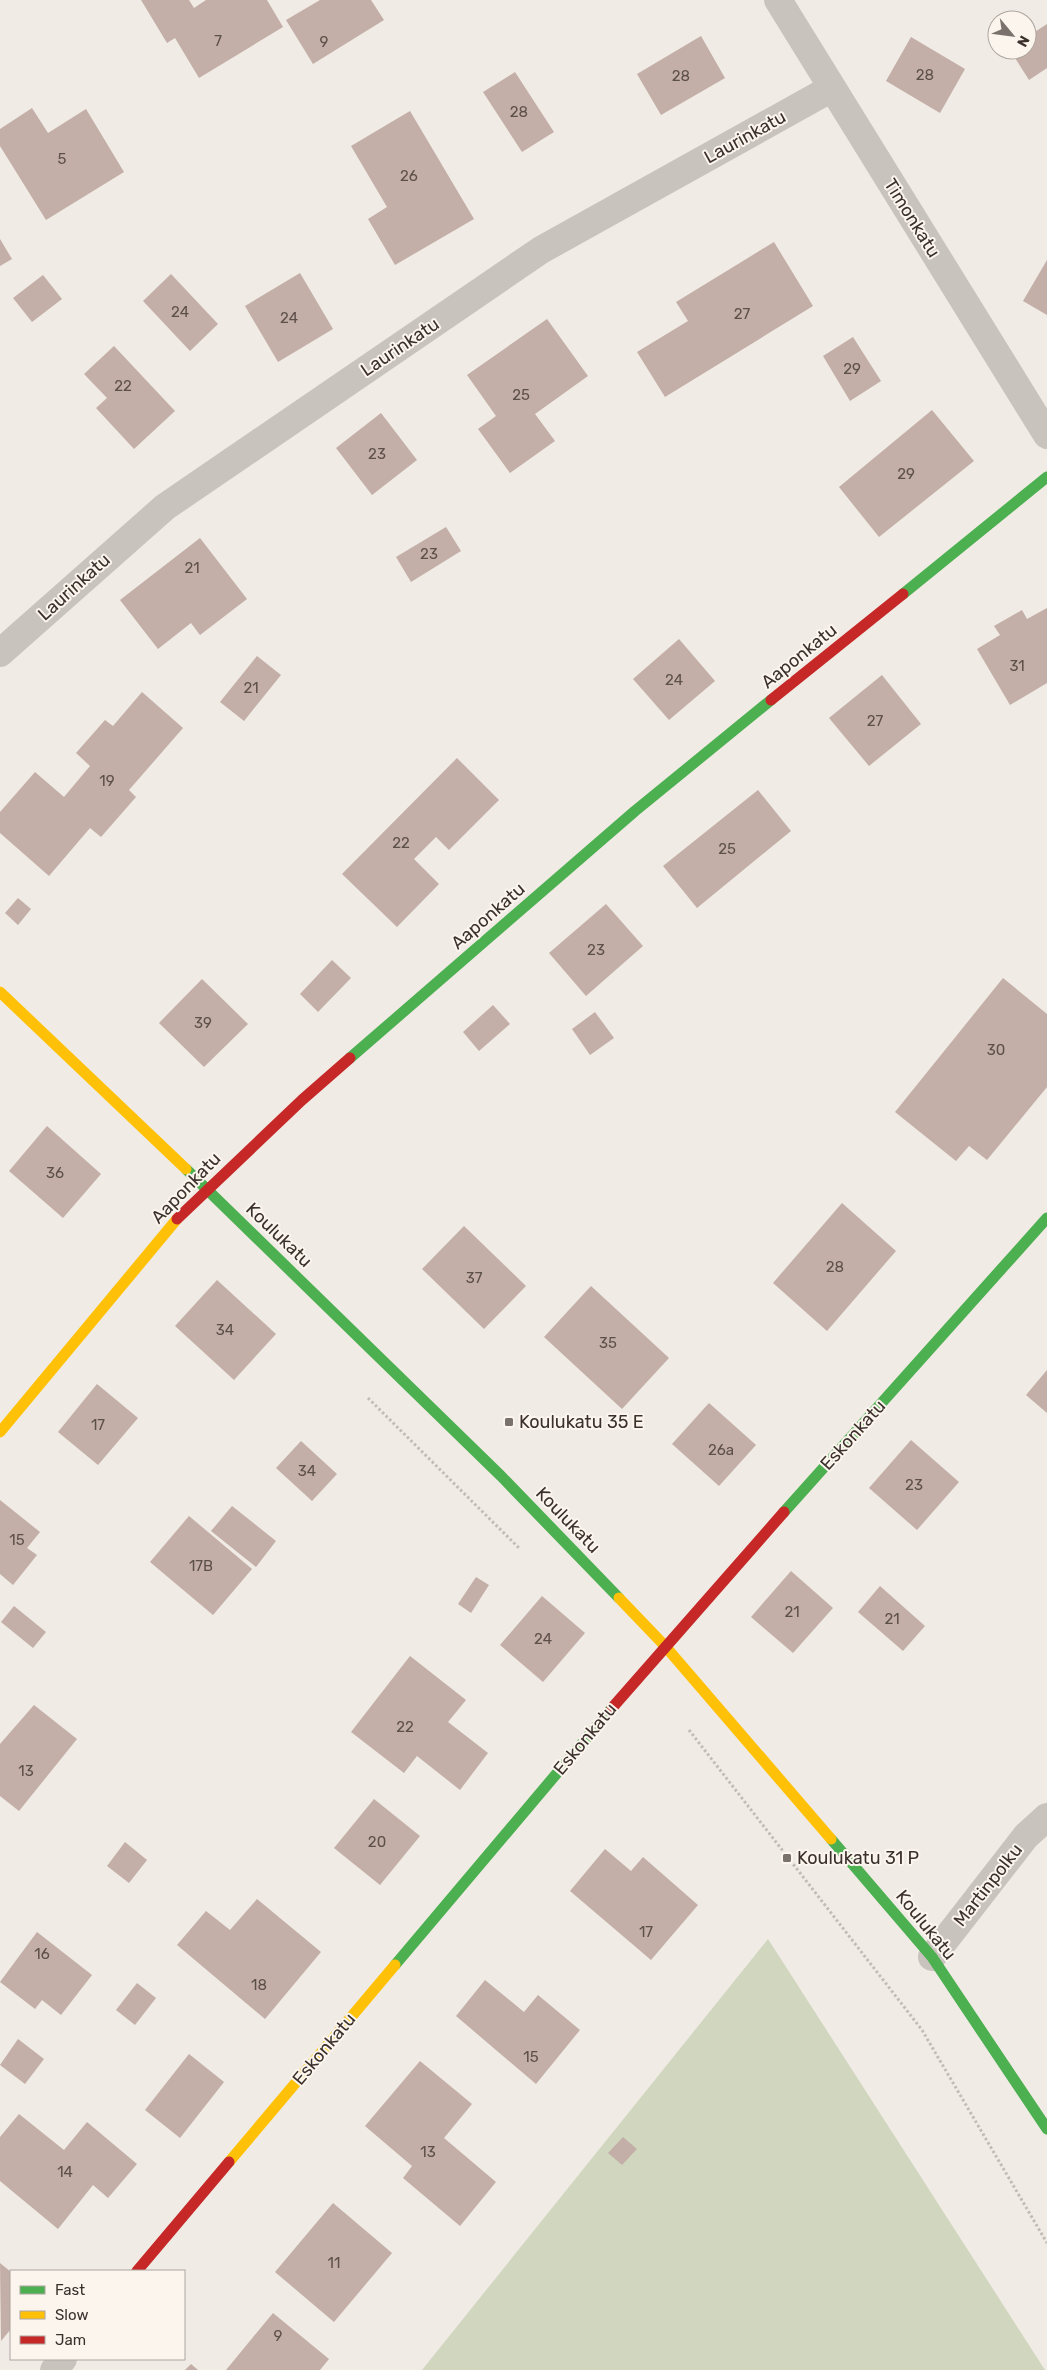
<svg xmlns="http://www.w3.org/2000/svg" width="1047" height="2370" viewBox="0 0 1047 2370" font-family="Rubik,sans-serif">
<rect width="100%" height="100%" fill="#f0ebe5"/>
<path fill="#d1d6bf" d="M768 1939 1045 2370H422Z"/>
<g fill="#c3afa7">
<path d="M141 0H189L194 8 206 0H267L283 27 199 78 175 38 167 43Z"/>
<path d="M320 0H371L384 20 313 64 286 20Z"/>
<path d="M1047 24V68L1029 80 1010 50H1027V37Z"/>
<path d="M701 36 725 78 661 115 637 74Z"/>
<path d="M911 37 965 69 940 113 886 81Z"/>
<path d="M515 72 554 132 522 152 483 92Z"/>
<path d="M32 108 48 133 86 109 124 172 46 220 0 146V129Z"/>
<path d="M410 111 474 219 395 265 368 219 387 207 351 146Z"/>
<path d="M0 239 12 259 0 266Z"/>
<path d="M774 242 813 306 665 397 637 352 688 321 676 302Z"/>
<path d="M1047 260V315L1023 301Z"/>
<path d="M300 273 333 329 278 362 245 306Z"/>
<path d="M171 274 218 324 190 351 143 301Z"/>
<path d="M43 275 62 299 32 322 13 298Z"/>
<path d="M547 319 588 376 535 414 555 441 510 473 478 429 496 416 467 375Z"/>
<path d="M853 337 881 381 850 401 823 356Z"/>
<path d="M114 346 175 411 134 449 96 408 107 398 84 374Z"/>
<path d="M932 410 974 461 879 537 839 487Z"/>
<path d="M381 413 417 460 372 495 336 448Z"/>
<path d="M446 527 461 551 411 582 396 557Z"/>
<path d="M200 538 247 599 200 635 191 623 158 649 120 600Z"/>
<path d="M1047 608V683L1010 705 977 649 1000 635 994 626 1022 610 1027 619Z"/>
<path d="M679 639 715 681 669 720 633 679Z"/>
<path d="M257 656 281 675 244 721 220 702Z"/>
<path d="M882 675 921 724 869 766 829 718Z"/>
<path d="M142 692 183 728 129 790 136 797 101 837 90 828 49 876 0 833V812L35 772 64 797 90 766 76 753 105 720 113 726Z"/>
<path d="M457 758 499 800 449 850 436 837 414 859 439 884 397 927 342 874Z"/>
<path d="M758 790 791 831 697 908 663 866Z"/>
<path d="M18 898 31 909 18 925 5 913Z"/>
<path d="M606 904 643 946 586 996 549 953Z"/>
<path d="M332 960 351 978 318 1012 300 994Z"/>
<path d="M1003 978 1047 1014V1087L987 1160 969 1146 956 1161 895 1112Z"/>
<path d="M202 979 248 1024 204 1067 159 1023Z"/>
<path d="M493 1005 510 1024 479 1051 463 1032Z"/>
<path d="M595 1012 614 1038 590 1055 572 1029Z"/>
<path d="M47 1126 101 1174 63 1218 9 1171Z"/>
<path d="M842 1203 896 1251 827 1331 773 1283Z"/>
<path d="M464 1226 526 1286 484 1329 422 1269Z"/>
<path d="M217 1280 276 1334 234 1380 175 1326Z"/>
<path d="M591 1286 669 1358 622 1409 544 1337Z"/>
<path d="M1047 1370V1413L1026 1395Z"/>
<path d="M97 1384 138 1418 98 1465 58 1432Z"/>
<path d="M709 1403 756 1445 719 1486 672 1444Z"/>
<path d="M911 1440 959 1482 917 1530 869 1488Z"/>
<path d="M301 1441 337 1474 312 1501 276 1468Z"/>
<path d="M0 1500 40 1532 27 1548 37 1555 13 1585 0 1574Z"/>
<path d="M232 1506 276 1541 256 1567 211 1531Z"/>
<path d="M189 1516 252 1569 213 1615 150 1562Z"/>
<path d="M791 1571 833 1608 793 1653 751 1617Z"/>
<path d="M476 1577 489 1585 471 1613 458 1604Z"/>
<path d="M880 1586 925 1626 903 1651 858 1612Z"/>
<path d="M542 1596 585 1633 543 1682 500 1645Z"/>
<path d="M14 1606 46 1632 33 1648 1 1622Z"/>
<path d="M410 1656 466 1700 448 1722 488 1753 460 1790 417 1756 404 1773 351 1732Z"/>
<path d="M34 1705 77 1739 19 1811 0 1796V1744Z"/>
<path d="M374 1799 420 1836 380 1885 334 1848Z"/>
<path d="M125 1842 147 1860 129 1883 107 1866Z"/>
<path d="M605 1849 631 1871 643 1857 698 1905 651 1960 570 1891Z"/>
<path d="M257 1899 321 1952 265 2019 177 1945 206 1911 230 1930Z"/>
<path d="M37 1932 92 1975 61 2015 42 2000 35 2009 0 1982Z"/>
<path d="M485 1980 524 2012 538 1995 580 2030 536 2084 456 2016Z"/>
<path d="M137 1983 156 1998 135 2025 116 2010Z"/>
<path d="M18 2039 44 2059 25 2084 0 2065Z"/>
<path d="M189 2054 224 2082 180 2138 145 2110Z"/>
<path d="M420 2061 472 2104 444 2138 496 2182 460 2226 403 2178 412 2166 365 2126Z"/>
<path d="M19 2114 64 2150 87 2122 137 2164 108 2198 93 2185 58 2229 0 2181V2137Z"/>
<path d="M623 2137 637 2149 622 2165 608 2153Z"/>
<path d="M333 2203 392 2253 334 2322 275 2272Z"/>
<path d="M0 2263 11 2272V2329L1 2341Z"/>
<path d="M273 2313 329 2359 320 2370H226Z"/>
<path d="M191 2364 198 2370H185Z"/>
</g>
<g fill="none" stroke-linecap="round" stroke-linejoin="round">
<g stroke="#c2bbb6" stroke-width="3" stroke-dasharray="2.5 2.5" stroke-linecap="butt">
<path d="M368 1398 519 1548"/>
<path d="M689 1730 922 2030 1047 2243"/>
</g>
<g stroke="#c9c3be" stroke-width="28">
<path d="M778 0 1047 435"/>
<path d="M0 653 165 507 541 250 832 88"/>
<path d="M932 1957 1026 1836 1047 1817"/>
<path d="M54 2370 63 2359"/>
</g>
<g stroke="#4caf50" stroke-width="11">
<path d="M903 594 1047 477"/>
<path d="M350 1058 635 811 771 700"/>
<path d="M186 1169 501 1476 619 1598"/>
<path d="M784 1512 1047 1218"/>
<path d="M831 1839 932 1957 1047 2129"/>
<path d="M395 1965 612 1708"/>
</g>
<g stroke="#ffc107" stroke-width="11">
<path d="M0 992 186 1169"/>
<path d="M0 1432 177 1219"/>
<path d="M619 1598 665 1646 831 1839"/>
<path d="M229 2162 395 1965"/>
</g>
<g stroke="#c62828" stroke-width="11">
<path d="M771 700 903 594"/>
<path d="M177 1219 302 1100 350 1058"/>
<path d="M612 1708 784 1512"/>
<path d="M137 2271 229 2162"/>
</g>
</g>
<g fill="#7a716c" stroke="#fbf5ee" stroke-width="2">
<rect x="504" y="1417" width="10" height="10" rx="2.5"/>
<rect x="782" y="1853" width="10" height="10" rx="2.5"/>
</g>
<g text-anchor="middle" stroke-width="4" stroke-linejoin="round" paint-order="stroke">
<g font-size="15" fill="#5d504a">
<text x="218" y="46">7</text>
<text x="324" y="47">9</text>
<text x="925" y="80">28</text>
<text x="681" y="81">28</text>
<text x="519" y="117">28</text>
<text x="62" y="164">5</text>
<text x="409" y="181">26</text>
<text x="180" y="317">24</text>
<text x="742" y="319">27</text>
<text x="289" y="323">24</text>
<text x="852" y="374">29</text>
<text x="123" y="391">22</text>
<text x="521" y="400">25</text>
<text x="377" y="459">23</text>
<text x="906" y="479">29</text>
<text x="429" y="559">23</text>
<text x="192" y="573">21</text>
<text x="1017" y="671">31</text>
<text x="674" y="685">24</text>
<text x="251" y="693">21</text>
<text x="875" y="726">27</text>
<text x="107" y="786">19</text>
<text x="401" y="848">22</text>
<text x="727" y="854">25</text>
<text x="596" y="955">23</text>
<text x="203" y="1028">39</text>
<text x="996" y="1055">30</text>
<text x="55" y="1178">36</text>
<text x="835" y="1272">28</text>
<text x="474" y="1283">37</text>
<text x="225" y="1335">34</text>
<text x="608" y="1348">35</text>
<text x="98" y="1430">17</text>
<text x="721" y="1455">26a</text>
<text x="307" y="1476">34</text>
<text x="914" y="1490">23</text>
<text x="17" y="1545">15</text>
<text x="201" y="1571">17B</text>
<text x="792" y="1617">21</text>
<text x="892" y="1624">21</text>
<text x="543" y="1644">24</text>
<text x="405" y="1732">22</text>
<text x="26" y="1776">13</text>
<text x="377" y="1847">20</text>
<text x="646" y="1937">17</text>
<text x="42" y="1959">16</text>
<text x="259" y="1990">18</text>
<text x="531" y="2062">15</text>
<text x="428" y="2157">13</text>
<text x="65" y="2177">14</text>
<text x="334" y="2268">11</text>
<text x="278" y="2341">9</text>
</g>
<g font-size="18" fill="#3b302b" stroke="#fbf5ee">
<text transform="translate(745 137) rotate(-29)" y="6">Laurinkatu</text>
<text transform="translate(912 218) rotate(58)" y="6">Timonkatu</text>
<text transform="translate(400 347) rotate(-34)" y="6">Laurinkatu</text>
<text transform="translate(74 587) rotate(-42)" y="6">Laurinkatu</text>
<text transform="translate(799 656) rotate(-39)" y="6">Aaponkatu</text>
<text transform="translate(488 916) rotate(-41)" y="6">Aaponkatu</text>
<text transform="translate(186 1188) rotate(-46)" y="6">Aaponkatu</text>
<text transform="translate(279 1235) rotate(44)" y="6">Koulukatu</text>
<text transform="translate(853 1435) rotate(-48)" y="6">Eskonkatu</text>
<text transform="translate(568 1520) rotate(46)" y="6">Koulukatu</text>
<text transform="translate(585 1739) rotate(-50)" y="6">Eskonkatu</text>
<text transform="translate(988 1885) rotate(-52)" y="6">Martinpolku</text>
<text transform="translate(926 1925) rotate(51)" y="6">Koulukatu</text>
<text transform="translate(324 2049) rotate(-50)" y="6">Eskonkatu</text>
</g>
<g font-size="18" fill="#3b302b" stroke="#fbf5ee" text-anchor="start">
<text x="519" y="1428">Koulukatu 35 E</text>
<text x="797" y="1864">Koulukatu 31 P</text>
</g>
</g>
<rect x="10" y="2270" width="175" height="90" fill="#fbf5ee" stroke="#aea6a0"/>
<rect x="20" y="2286" width="25" height="8" fill="#4caf50" stroke="#aea6a0"/>
<text x="55" y="2295" font-size="15" fill="#3b302b">Fast</text>
<rect x="20" y="2311" width="25" height="8" fill="#ffc107" stroke="#aea6a0"/>
<text x="55" y="2320" font-size="15" fill="#3b302b">Slow</text>
<rect x="20" y="2336" width="25" height="8" fill="#c62828" stroke="#aea6a0"/>
<text x="55" y="2345" font-size="15" fill="#3b302b">Jam</text>
<g transform="translate(1012 35) rotate(119)"><circle r="24" fill="#fbf5ee" stroke="#aea6a0"/>
<path d="M0-4L9 19L0 12L-9 19Z" fill="#7a716c"/>
<text y="-8" font-size="14" font-weight="bold" text-anchor="middle" fill="#3b302b">N</text>
</g>
</svg>
